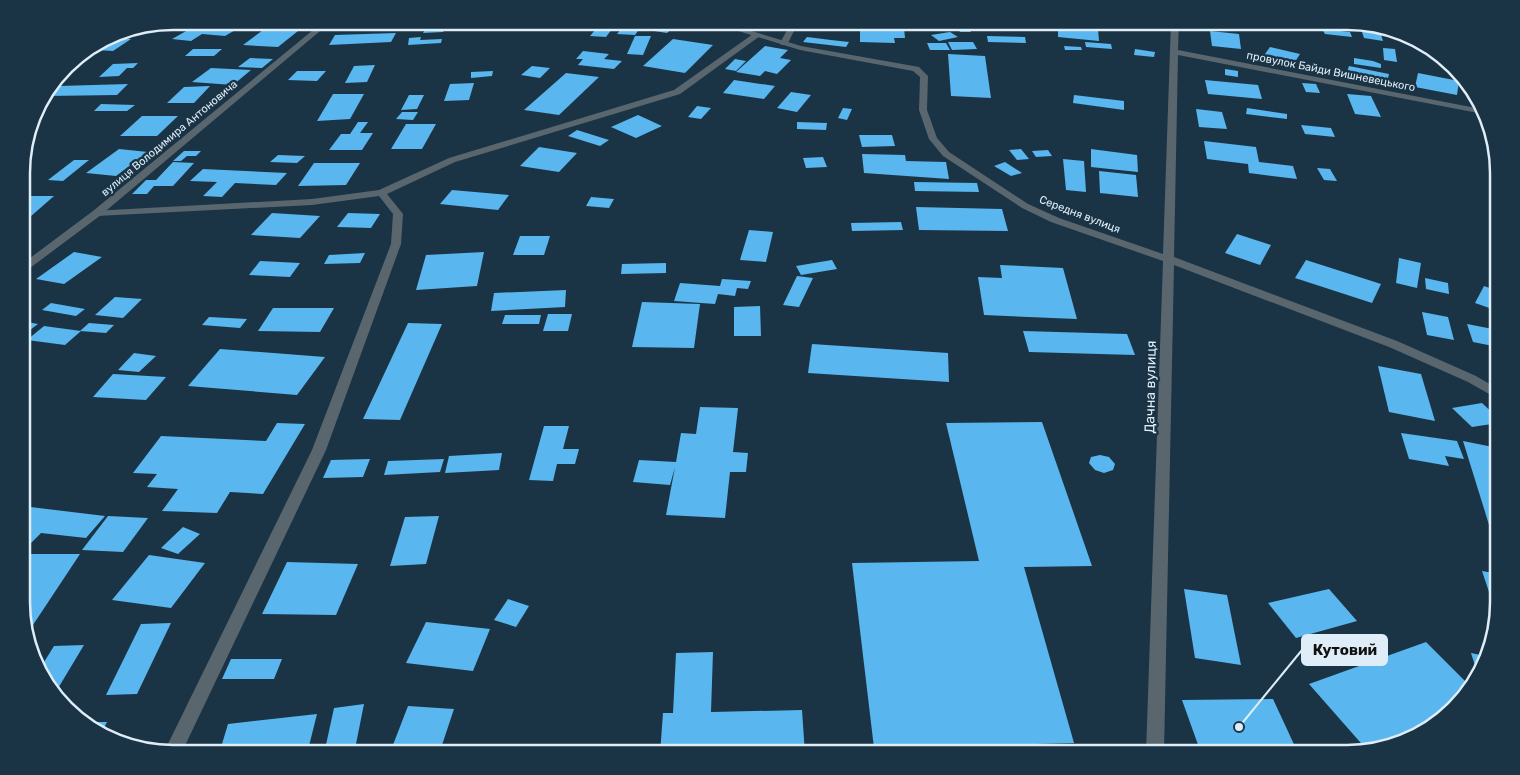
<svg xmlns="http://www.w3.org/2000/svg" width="1520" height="775" viewBox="0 0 1520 775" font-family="Rubik,sans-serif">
<rect width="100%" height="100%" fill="#1a3445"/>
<g fill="#5ab6ee">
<path d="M659 21H681L667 33 648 30Z"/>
<path d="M850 21H872V26L850 25Z"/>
<path d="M909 21H941L944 26 913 28Z"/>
<path d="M954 21H965L971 32H960Z"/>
<path d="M626 23 643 24 635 35 617 34Z"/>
<path d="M600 24 615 25 606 37 590 36Z"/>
<path d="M1058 25 1098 29 1099 41 1058 37Z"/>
<path d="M1285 25 1309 27 1310 31 1286 29Z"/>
<path d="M214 27 237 29 225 36 202 34 191 41 172 39 188 30 207 31Z"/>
<path d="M878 27 904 28 905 38H894L895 43 860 42V30H878Z"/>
<path d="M426 28H446L443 32 423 33Z"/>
<path d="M1322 29 1350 32 1352 37 1325 34Z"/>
<path d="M1361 29 1380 31 1383 41 1364 38Z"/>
<path d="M263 30 298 31 278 47 243 45Z"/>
<path d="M1210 31 1239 34 1241 49 1212 46Z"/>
<path d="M950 32 958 37 939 41 931 35Z"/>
<path d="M396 33 391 42 329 45 335 35Z"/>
<path d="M635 36H651L643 55 627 54Z"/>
<path d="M987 36 1025 37 1026 43 988 42Z"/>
<path d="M421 37 420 40 442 39 441 43 408 45 409 38Z"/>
<path d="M807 37 831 40 849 42 846 47 803 42Z"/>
<path d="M115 38 131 39 113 51 96 50Z"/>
<path d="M673 39 713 45 685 73 643 66Z"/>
<path d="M948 42H973L977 49 952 50Z"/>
<path d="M1085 42 1111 44 1112 49 1086 47Z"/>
<path d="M927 43H946L950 50H930Z"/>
<path d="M765 46 788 50 780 58 791 60 777 74 765 71 760 76 736 72Z"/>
<path d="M1064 46 1081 47 1082 50H1065Z"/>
<path d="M1270 47 1300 54 1291 68 1260 61Z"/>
<path d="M1383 48 1395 49 1397 62 1384 60Z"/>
<path d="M193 49H222L214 56H185Z"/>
<path d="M1135 49 1155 52 1154 57 1134 55Z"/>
<path d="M583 51 609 54 604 59 622 61 614 69 578 65 583 59H576Z"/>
<path d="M948 54 985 56 991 98 951 96Z"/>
<path d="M250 58 273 59 262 68 238 67Z"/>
<path d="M1354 58 1373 61 1381 64V68L1354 64Z"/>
<path d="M735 59 746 61 736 71 725 69Z"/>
<path d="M138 63 133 68H127L119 76 99 77 113 64Z"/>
<path d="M375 65 367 82 345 83 354 66Z"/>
<path d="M532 66 550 68 540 78 521 75Z"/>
<path d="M1349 66 1389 74 1387 83 1346 75Z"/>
<path d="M211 68 251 70 233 85 192 82Z"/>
<path d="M1225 69 1238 71V77L1225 75Z"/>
<path d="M297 71H326L317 81 288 80Z"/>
<path d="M493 71 492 76 471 78V72Z"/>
<path d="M566 73 599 77 559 115 524 110Z"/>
<path d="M1418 73 1459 81 1457 95 1415 87Z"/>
<path d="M734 80 775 86 764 99 723 93Z"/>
<path d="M1205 80 1258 85 1262 99 1208 94Z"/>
<path d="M474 83 469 100 444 101 450 84Z"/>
<path d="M1302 83 1316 84 1320 93 1306 92Z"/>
<path d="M128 84 117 95 47 96 59 86Z"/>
<path d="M210 86 194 103H167L184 87Z"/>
<path d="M791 92 811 95 797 112 777 108Z"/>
<path d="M333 94H364L350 119 317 121Z"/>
<path d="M1347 94 1371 96 1381 117 1355 114Z"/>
<path d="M409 95H424L417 109 401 110Z"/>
<path d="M1074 95 1124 101V110L1073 103Z"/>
<path d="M101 104 135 105 127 111H94Z"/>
<path d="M697 106 711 108 701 119 688 117Z"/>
<path d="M843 108 852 109 847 120 838 118Z"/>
<path d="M1247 108 1287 114V119L1246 114Z"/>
<path d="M1196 109 1222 112 1227 129 1199 127Z"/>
<path d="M402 112H418L413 120 396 119Z"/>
<path d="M638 115 662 126 636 138 611 127Z"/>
<path d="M142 116H178L157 136H120Z"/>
<path d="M358 122H368L360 133H373L362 150H329L341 134H350Z"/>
<path d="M797 122 827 123 826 130 797 129Z"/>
<path d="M406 124H436L422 149H391Z"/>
<path d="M1301 125 1331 128 1335 137 1305 134Z"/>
<path d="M577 130 609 140 600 146 568 136Z"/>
<path d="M859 135H892L895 146 862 147Z"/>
<path d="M1204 141 1256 147 1259 162 1293 166 1297 179 1249 173 1248 164 1207 159Z"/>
<path d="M539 147 577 153 559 172 520 166Z"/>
<path d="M119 149 148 152 116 176 86 173Z"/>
<path d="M1021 149 1029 159 1017 160 1009 150Z"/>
<path d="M1091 149 1137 155 1138 172 1091 167Z"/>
<path d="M1048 150 1052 156 1036 157 1032 151Z"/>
<path d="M184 151H201L196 156H187L181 161H173Z"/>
<path d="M862 154 905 155 906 161 946 162 949 179 864 173Z"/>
<path d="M278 155 305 156 297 163 270 162Z"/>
<path d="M823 157 827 167 806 168 803 158Z"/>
<path d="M1063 159 1084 161 1086 192 1066 190Z"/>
<path d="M74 160H89L63 181 48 180Z"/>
<path d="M173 162 194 163 173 186H154L147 194H132L146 180H156Z"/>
<path d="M1005 162 1022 173 1011 176 994 166Z"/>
<path d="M314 163H360L346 185 298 186Z"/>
<path d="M1317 168 1330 169 1337 181 1324 180Z"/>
<path d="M203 169 287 173 276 185 235 183 222 197 203 196 217 182 190 181Z"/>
<path d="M1099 171 1136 175 1138 197 1100 193Z"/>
<path d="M914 182 977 183 979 192 915 191Z"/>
<path d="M452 190 509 195 498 210 440 204Z"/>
<path d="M22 196H54L22 224Z"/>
<path d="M591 197 614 199 609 208 586 206Z"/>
<path d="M916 207 1002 209 1008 231 919 230Z"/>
<path d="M272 213 320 216 300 238 251 235Z"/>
<path d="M348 213 380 214 371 228 337 227Z"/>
<path d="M901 222 903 230 852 231 851 223Z"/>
<path d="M749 230 773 232 766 262 740 260Z"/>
<path d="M1237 234 1271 245 1260 265 1225 253Z"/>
<path d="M520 236H550L544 255H513Z"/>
<path d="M74 252 102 257 64 284 36 279Z"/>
<path d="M484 252 477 286 416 290 426 255Z"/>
<path d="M365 253 360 263 324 264 329 255Z"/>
<path d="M1399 258 1421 263 1417 288 1396 283Z"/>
<path d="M832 260 837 269 801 275 796 266Z"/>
<path d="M1306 260 1381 284 1372 303 1295 278Z"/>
<path d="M260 261 300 263 290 277 249 275Z"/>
<path d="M666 263V273L621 274 622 264Z"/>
<path d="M1000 265 1063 268 1077 319 984 315 978 277 1002 278Z"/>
<path d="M797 276 813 278 799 307 783 305Z"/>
<path d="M1425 278 1448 283 1449 294 1426 289Z"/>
<path d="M722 279 751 281 748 289 737 288 735 296 718 294 715 304 674 301 680 283 720 286Z"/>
<path d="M1484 286 1498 291V311L1475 303Z"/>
<path d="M566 290 565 307 491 311 494 293Z"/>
<path d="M115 297 142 299 123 318 95 315Z"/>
<path d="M642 302 700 304 694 348 632 347Z"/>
<path d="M51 303 85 309 76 316 42 310Z"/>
<path d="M760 306 761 336H734V307Z"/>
<path d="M273 308H334L320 332 258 331Z"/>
<path d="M1422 312 1448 317 1454 340 1427 335Z"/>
<path d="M548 314H572L568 331H543Z"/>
<path d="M505 315H541L539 324H502Z"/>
<path d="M209 317 247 319 240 328 202 325Z"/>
<path d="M22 321 38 324 22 336Z"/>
<path d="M89 323 114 325 106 333 80 331Z"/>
<path d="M408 323 442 324 400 420 363 419Z"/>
<path d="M1467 324 1498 330V347L1473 342Z"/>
<path d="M44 326 81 331 65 345 27 340Z"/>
<path d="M1023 331 1127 334 1135 355 1029 352Z"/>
<path d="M812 344 948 353 949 382 808 373Z"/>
<path d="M220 349 325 357 297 395 188 386Z"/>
<path d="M134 353 156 356 139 372 118 370Z"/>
<path d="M1378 366 1421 374 1435 421 1389 412Z"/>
<path d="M113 374 166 377 146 400 93 397Z"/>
<path d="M1482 403 1498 418V423L1472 427 1452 408Z"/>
<path d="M700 407 738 408 733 452 748 453 746 472H730L725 518 666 515 675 467 670 485 633 482 639 460 676 462 681 433 696 434Z"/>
<path d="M1042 422 1092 566 1024 567 1074 743 874 748 852 563 979 561 946 423Z"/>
<path d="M277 423 305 424 263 494 230 492 217 513 162 511 178 489 147 487 157 474 133 473 161 436 266 441Z"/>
<path d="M544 426H569L563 449H579L575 464H557L553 481 529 480Z"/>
<path d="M1401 433 1457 441 1464 459 1445 456 1449 466 1409 459Z"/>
<path d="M1463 441 1498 448 1499 530 1490 528Z"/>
<path d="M502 453 499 470 445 473 449 456Z"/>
<path d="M1100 455 1109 457 1115 464 1113 470 1104 473 1095 470 1089 463 1091 457Z"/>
<path d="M370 459 363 477 323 478 331 460Z"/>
<path d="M444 459 440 472 384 475 388 461Z"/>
<path d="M22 506 105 516 86 538 41 533 29 545 22 544Z"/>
<path d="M108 516 148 518 123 552 82 550Z"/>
<path d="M439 516 426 564 390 566 405 517Z"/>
<path d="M183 527 200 534 178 554 161 548Z"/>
<path d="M22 554H80L27 634 23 622Z"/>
<path d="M149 555 205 563 171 608 112 600Z"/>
<path d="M287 562 358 564 336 615 262 614Z"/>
<path d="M1482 571 1499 574V602L1496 613Z"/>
<path d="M1184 589 1227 595 1241 665 1195 658Z"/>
<path d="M1329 589 1357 621 1296 638 1268 603Z"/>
<path d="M508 599 529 606 516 627 494 620Z"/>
<path d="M426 622 490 629 473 671 406 663Z"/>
<path d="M171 623 137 694 106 695 141 624Z"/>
<path d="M1426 642 1469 685 1431 728 1367 750 1309 684Z"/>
<path d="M84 645 54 695 41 667 54 646Z"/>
<path d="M713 652 711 712 802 710 805 754H660L663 713H673L676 653Z"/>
<path d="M1471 653 1486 656 1483 669 1478 675Z"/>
<path d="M231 659H282L274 679H222Z"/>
<path d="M1273 699 1298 753H1201L1182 700Z"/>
<path d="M364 704 354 754H324L334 708Z"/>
<path d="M408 706 454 709 439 754 391 750Z"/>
<path d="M317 714 307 754H219L228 724Z"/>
<path d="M86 722H107L101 734Z"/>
</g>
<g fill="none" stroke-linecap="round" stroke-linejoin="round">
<g fill="#59666e" fill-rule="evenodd">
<path d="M792 21H799L787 45H781L780 43Z"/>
<path d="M753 34 760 36 680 94 455 162 387 194 403 214 401 244 326 450 181 754 164 752 312 450 391 244 393 214 379 196 312 205 97 216 93 215V211L312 199 379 190 449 158 674 90Z"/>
</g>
<g fill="#59666e" fill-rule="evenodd">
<path d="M324 21H332L101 215 26 271 22 272V264L93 211Z"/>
<path d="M706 21H718L801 46 919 67 928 76 927 110 937 138 949 152 1028 204 1059 218 1163 254 1171 21H1179L1178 50 1481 109 1483 114 1178 55 1174 257 1397 341 1476 376 1498 389V399L1468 382 1389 347 1174 265 1164 753H1146L1163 261 1051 222 1022 208 943 156 929 139 919 110 920 77 913 71 800 50Z"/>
</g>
</g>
<g text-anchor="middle" stroke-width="5" stroke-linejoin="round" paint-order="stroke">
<g font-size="11" fill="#deedf8" stroke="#1a3445">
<text transform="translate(1331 71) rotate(11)" y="4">провулок Байди Вишневецького</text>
<text transform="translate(169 138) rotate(-40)" y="4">вулиця Володимира Антоновича</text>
<text transform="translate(1080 214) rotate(21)" y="4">Середня вулиця</text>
</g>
<g font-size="14" fill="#deedf8" stroke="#1a3445">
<text transform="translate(1150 387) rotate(-89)" y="5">Дачна вулиця</text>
</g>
</g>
<path d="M0 0H1520V775H0ZM173 30H1347A143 143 0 0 1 1490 173V602A143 143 0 0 1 1347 745H173A143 143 0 0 1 30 602V173A143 143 0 0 1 173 30Z" fill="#1a3445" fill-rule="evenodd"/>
<path fill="none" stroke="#deedf8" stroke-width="2.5" d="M173 30H1347A143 143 0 0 1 1490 173V602A143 143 0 0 1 1347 745H173A143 143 0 0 1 30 602V173A143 143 0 0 1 173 30Z"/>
<path fill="none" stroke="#deedf8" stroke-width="2" d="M1239 727L1302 650"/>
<circle fill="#deedf8" stroke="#1a3445" stroke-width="2" cx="1239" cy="727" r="5"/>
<rect fill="#deedf8" stroke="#deedf8" stroke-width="2" x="1302" y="635" width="85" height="30" rx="5"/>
<g font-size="15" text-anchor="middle" font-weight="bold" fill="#111">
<text x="1345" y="655">Кутовий</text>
</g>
</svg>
